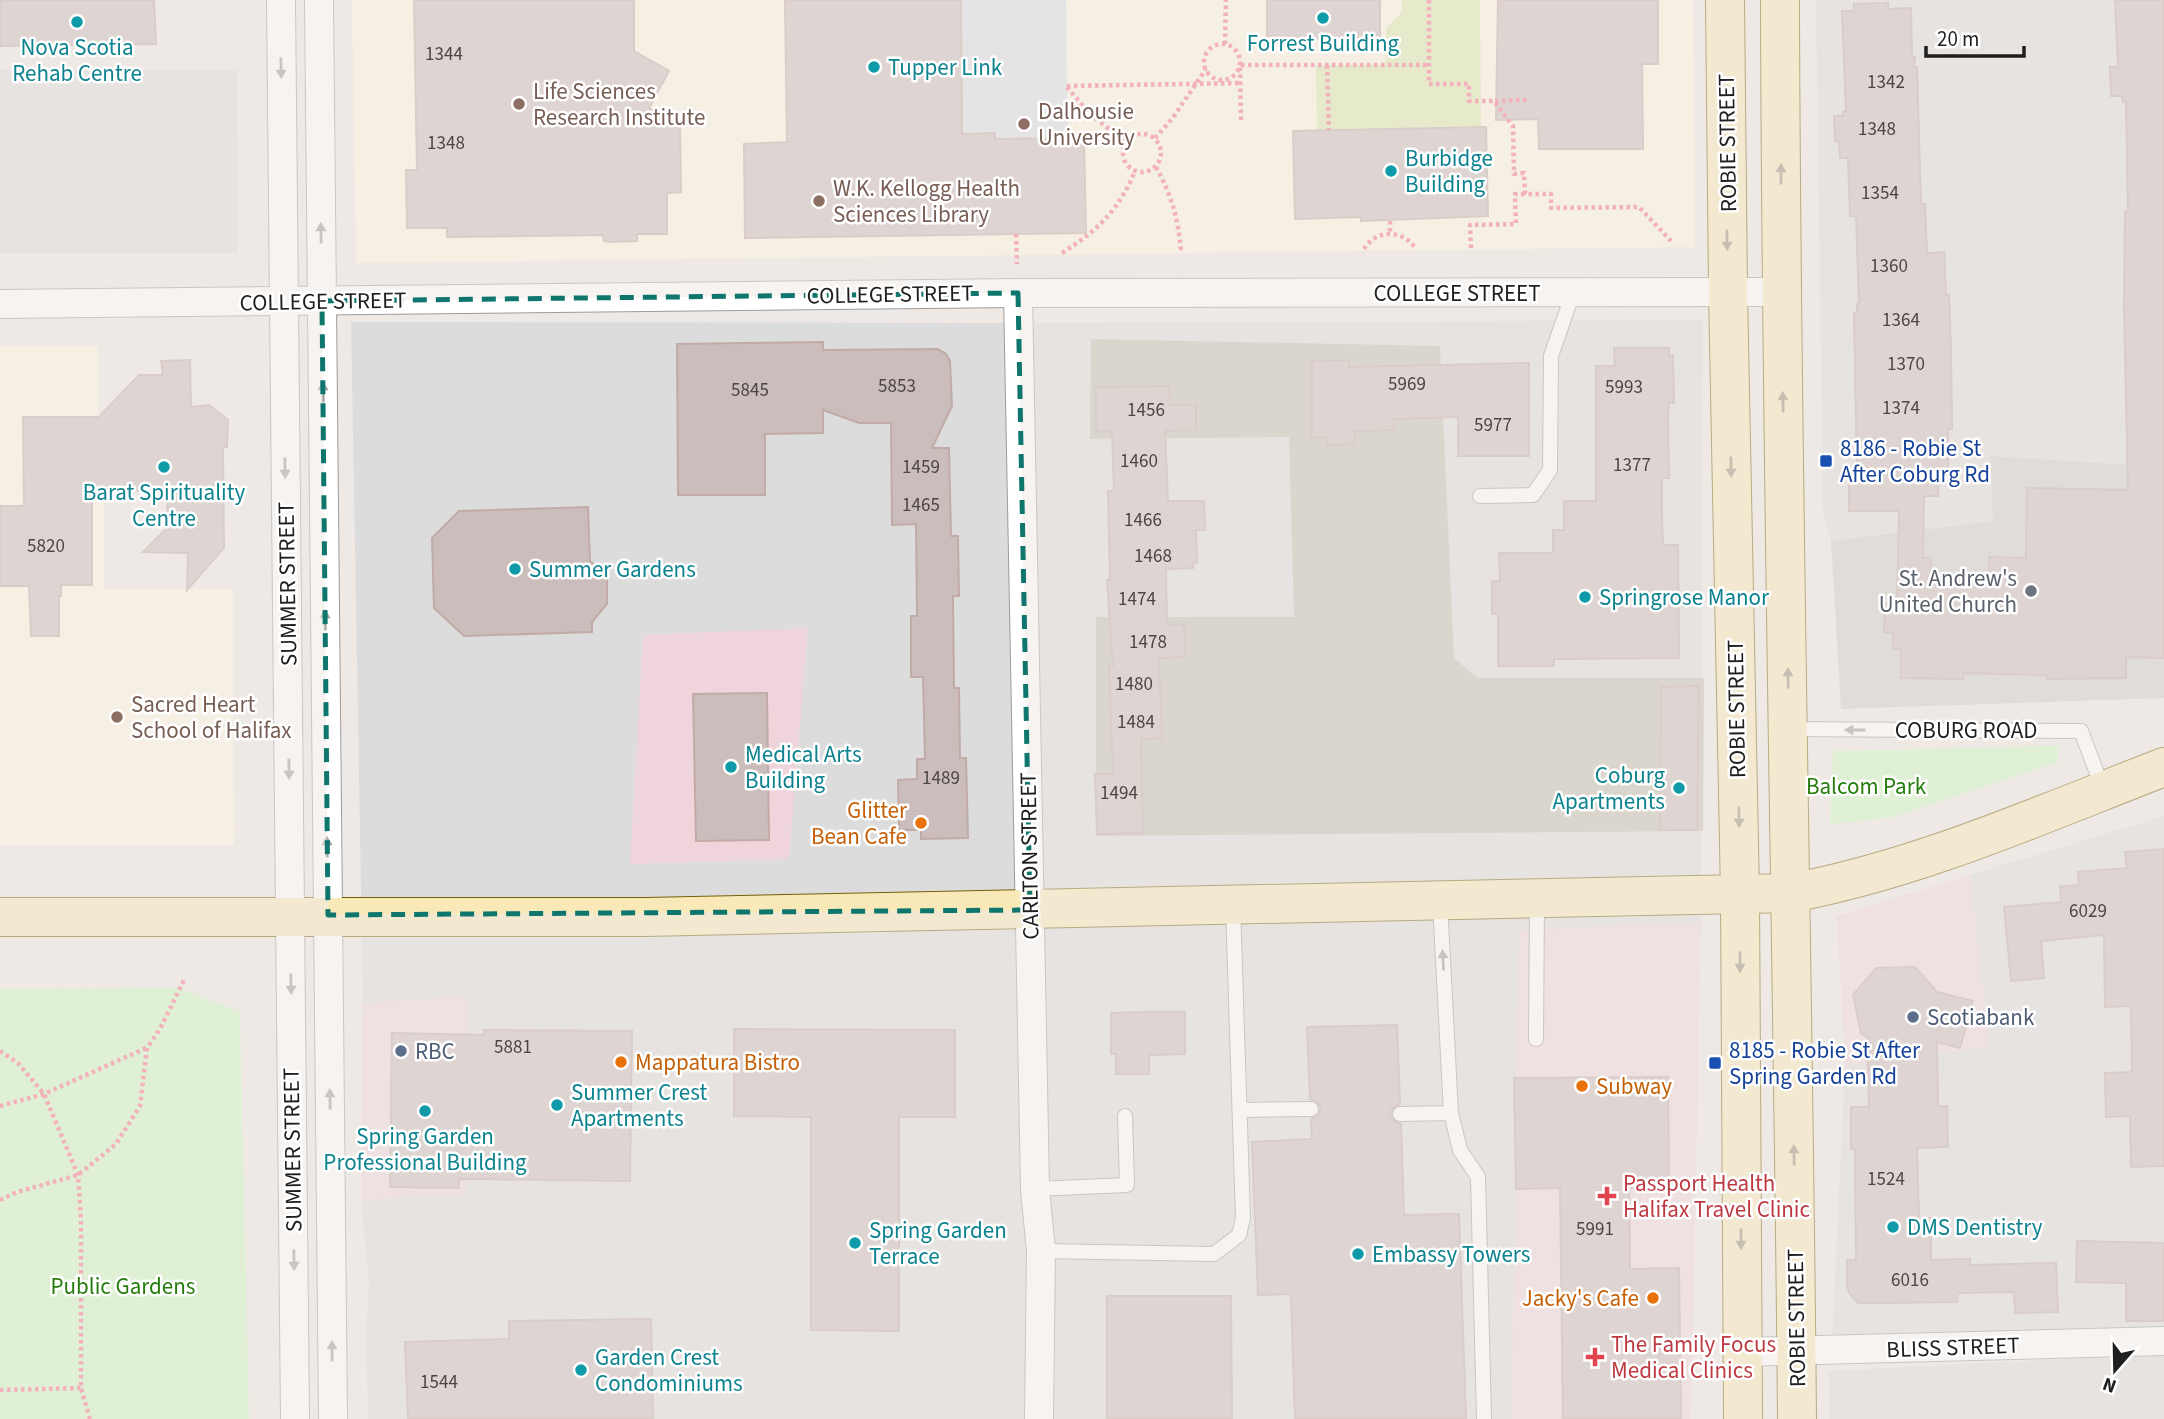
<svg xmlns="http://www.w3.org/2000/svg" width="2164" height="1419" viewBox="0 0 2164 1419" font-family="'Source Sans 3',sans-serif">
<rect width="100%" height="100%" fill="#efe9e5"/>
<g fill="#dddcdc">
<path d="M1816 0H2164V467L1990 456 1993 521 1831 541 1823 515Z"/>
<path d="M1703 320 1701 922 1519 931 1512 1419H368L366 1336 369 1283 361 1200 466 1194 468 997 363 1003 351 322 1078 323Z"/>
<path d="M2164 816V1335L1831 1362 1845 1065 1989 1046 1970 875Z"/>
<path d="M2164 1354V1419H1829V1371Z"/>
</g>
<g fill="#f0d4dc">
<path d="M808 628 789 859 630 864 643 635Z"/>
<path d="M1970 875 1989 1046 1845 1065 1837 916Z"/>
<path d="M1701 922 1691 1419H1512L1519 930Z"/>
<path d="M468 996 466 1194 361 1200 363 1003Z"/>
</g>
<g fill="#fff5df">
<path d="M352 0H1693L1695 247 356 263Z"/>
<path d="M0 346H98V484H104V589H233L234 845H0Z"/>
</g>
<path fill="#cdcdcd" d="M1990 456 2164 467V698L1841 709 1831 541 1993 521Z"/>
<path fill="#c4beb0" d="M1091 339 1440 346 1454 658 1478 678H1704L1703 831 1096 836V617H1294L1289 437 1090 439Z"/>
<path fill="#dde9ab" d="M1402 0H1480L1481 127 1317 131 1316 65H1385L1386 28 1402 12Z"/>
<g fill="#cff9c2">
<path d="M2059 746 2058 762 1889 818 1830 824 1833 751Z"/>
<path d="M179 988 240 1012 249 1419H0V989Z"/>
</g>
<g fill="#dbdbdb">
<path d="M0 69 237 70 238 253H0Z"/>
<path d="M598 338H650L654 533H602Z"/>
<path d="M373 340H411L412 476H372Z"/>
</g>
<path fill="#d9dde5" d="M961 0H1066L1068 138 995 139V133L962 134Z"/>
<g fill="#cbbdbb" stroke="#c1aba7" stroke-width="2">
<path d="M0 0H154L156 44 0 46Z"/>
<path d="M414 0H634V51L669 71 649 108 680 126 681 192 667 193V234H637V241L611 242 604 241 603 235 447 237V228H407L406 170H417Z"/>
<path d="M785 0H961L962 134 995 133V139L1084 138 1086 233 745 238 744 144 787 142Z"/>
<path d="M1267 0H1380V37L1309 39 1308 37 1267 36Z"/>
<path d="M1498 0H1658V64H1642L1643 149H1539L1538 119 1496 120Z"/>
<path d="M2115 0H2164V658L2126 657V678L2047 679V675L1964 673 1963 679 1901 678V649H1893V632L1884 633 1885 603 1897 604 1899 511H1849V474H1857L1854 313H1857V304H1859L1856 216H1850L1848 158H1840L1839 141H1835L1834 116H1843V112H1846L1842 11H1854V4L1888 3V9L1911 8 1912 57H1915L1914 67H1917L1921 204H1925L1927 253 1944 252 1946 295H1949L1951 350 1952 429H1948V471H1939L1938 496H1924L1923 558H1931V577L1989 578V557L2026 558 2027 488 2128 490 2124 306 2125 212H2128L2126 102H2123L2122 96H2111L2110 67H2118Z"/>
<path d="M1486 127 1488 216 1361 221V217L1295 219 1293 131Z"/>
<path d="M823 342V350L938 349 946 354 950 361 952 406 932 448H949L951 536H958L959 596H953L954 688H959L960 758H966L968 838 921 839V830H899L898 780 917 779V759H925L923 677H911V616H917L916 524 892 525 891 423H859L823 410V433L765 434V495H678L677 344Z"/>
<path d="M1614 348H1669V356L1673 355 1674 403H1669L1668 417 1669 478H1662V517L1663 545H1678L1679 658 1554 659V666H1498V614H1492V581H1500L1499 553H1553V530H1564V501H1596V366H1615Z"/>
<path d="M190 360 191 407 209 405 228 420 227 447H223L224 548 187 590 188 553 143 552 168 527 167 491 92 490V585H61V596H59V636H31L29 586H0V506H24L23 417H99L139 375H163L161 361Z"/>
<path d="M1349 360V367L1529 363V456H1458V417L1394 419V430L1355 431V444L1327 445V438L1312 437V361Z"/>
<path d="M1169 386 1170 405H1196V430L1165 431 1168 501H1204L1205 530H1196L1197 563H1193V568L1166 569 1167 625 1184 624 1185 657 1159 658 1162 738 1141 739 1143 833 1097 834 1095 774H1113L1109 666H1113L1107 580H1110L1108 491H1114L1112 431 1096 432V387Z"/>
<path d="M588 507 590 561 607 576V604L592 622V632L464 636 434 608 432 538 459 511Z"/>
<path d="M1699 686 1697 830H1660L1661 687Z"/>
<path d="M767 693 769 840 696 841 693 694Z"/>
<path d="M2164 849V1166L2131 1167 2130 1116 2106 1117 2105 1073 2132 1072 2131 1006 2105 1007 2104 935 2041 941 2044 978 2011 981 2004 907 2061 902 2060 887 2079 885 2078 872 2127 868 2125 852Z"/>
<path d="M1915 967 1937 992 1973 1001 1960 1048 1937 1042 1938 1106H1947L1948 1147 1917 1148 1919 1218H1931V1260L1970 1259V1265L2056 1263 2058 1312 2015 1313 2014 1292 1958 1293 1957 1302 1879 1303H1858L1850 1294 1847 1287V1260H1856L1855 1149H1851V1107H1869L1867 1037 1861 1033 1853 995 1876 968Z"/>
<path d="M1148 1012H1185V1054L1149 1055V1074H1116V1054H1111V1013Z"/>
<path d="M1397 1025 1400 1104 1392 1109 1390 1115 1395 1122 1401 1124 1404 1215 1459 1214 1466 1419H1295L1291 1294 1258 1295 1252 1142 1312 1139 1311 1119 1319 1114 1321 1108 1316 1101 1310 1099 1307 1027Z"/>
<path d="M734 1029 955 1030V1117H899V1331L811 1330V1117L734 1116Z"/>
<path d="M484 1030 632 1031 630 1181 459 1179V1188L390 1187 392 1033 484 1035Z"/>
<path d="M1668 1077 1669 1187 1629 1188 1630 1269 1679 1268 1681 1419H1563L1560 1188 1516 1189 1514 1078Z"/>
<path d="M2077 1241 2164 1243V1321H2126V1283L2076 1282Z"/>
<path d="M1107 1296H1231L1232 1419H1107Z"/>
<path d="M651 1319 653 1419H408L405 1342 509 1339V1321Z"/>
</g>
<g fill="none" stroke-linecap="round" stroke-linejoin="round">
<defs>
<g id="lane">
<path d="M1480 496 1533 495 1550 470 1551 356 1573 293"/>
<path d="M1789 729 2081 731 2103 789"/>
<path d="M1440 902 1451 1113"/>
<path d="M1536 1039 1537 900"/>
<path d="M1240 1110 1311 1109"/>
<path d="M1400 1114 1451 1113 1460 1150 1478 1177 1484 1419"/>
<path d="M1035 1189 1127 1185 1125 1116"/>
<path d="M1041 1251 1214 1254 1239 1235 1243 1218 1233 906"/>
</g>
<g id="street">
<path d="M281 0 295 1419"/>
<path d="M319 0 333 1419"/>
<path d="M1018 293 1035 1189 1041 1251 1039 1419"/>
<path d="M0 304 1018 293 1781 292"/>
<path d="M1742 1352 2164 1341"/>
</g>
<g id="secondary">
<path d="M1725 0 1728 292 1740 894 1743 1419"/>
<path d="M1780 0C1781 473 1793 946 1797 1419"/>
<path d="M0 917H645L1791 893C1919 869 2042 814 2164 767"/>
</g>
</defs>
<use href="#lane" stroke="#9c9c9c" stroke-width="16"/>
<use href="#street" stroke="#9c9c9c" stroke-width="30"/>
<use href="#secondary" stroke="#755f06" stroke-width="40"/>
<g stroke="#f86d8a" stroke-width="4.5" stroke-dasharray="3.5 3.5" stroke-linecap="butt">
<path d="M1429 0V84H1469V101H1494L1513 126 1514 174 1524 173 1525 194H1551V208L1639 207 1671 241"/>
<path d="M1225 44 1226 0"/>
<circle cx="1222" cy="62" r="18"/>
<path d="M1327 65 1329 130"/>
<path d="M1067 86 1241 83"/>
<path d="M1067 87 1088 112 1126 143"/>
<path d="M1495 101 1528 100"/>
<path d="M1241 120 1240 65H1429"/>
<circle cx="1142" cy="153" r="19"/>
<path d="M1155 138 1172 119 1206 69"/>
<path d="M1156 167C1172 196 1178 218 1181 251"/>
<path d="M1390 221V234"/>
<path d="M1016 234 1017 264"/>
<path d="M1471 248 1470 225 1516 224 1515 194H1524"/>
<path d="M1364 249C1376 229 1403 229 1416 249"/>
<path d="M1062 253C1097 231 1119 210 1135 171"/>
<path d="M0 1051 18 1063 44 1094 78 1175 81 1219V1388L90 1419"/>
<path d="M0 1106 44 1094 146 1048"/>
<path d="M0 1200 17 1192 78 1175 116 1144 140 1106 147 1048 160 1029 185 978"/>
<path d="M0 1390 81 1388"/>
</g>
<use href="#lane" stroke="#fff" stroke-width="14"/>
<use href="#street" stroke="#fff" stroke-width="28"/>
<use href="#secondary" stroke="#f9e9b9" stroke-width="38"/>
</g>
<defs><path id="oneway-solid" d="M-6-.8H1V-3.2L6.5 0L1 3.2V.8H-6Z" transform="scale(1.75)"/></defs>
<g fill="#9a9a9a">
<use href="#oneway-solid" transform="translate(281 68) rotate(89)"/>
<use href="#oneway-solid" transform="translate(321 233) rotate(-91)"/>
<use href="#oneway-solid" transform="translate(323 392) rotate(-91)"/>
<use href="#oneway-solid" transform="translate(285 468) rotate(89)"/>
<use href="#oneway-solid" transform="translate(325 620) rotate(-91)"/>
<use href="#oneway-solid" transform="translate(1855 730) rotate(-180)"/>
<use href="#oneway-solid" transform="translate(289 769) rotate(89)"/>
<use href="#oneway-solid" transform="translate(327 847) rotate(-91)"/>
<use href="#oneway-solid" transform="translate(1443 960) rotate(-93)"/>
<use href="#oneway-solid" transform="translate(291 984) rotate(89)"/>
<use href="#oneway-solid" transform="translate(330 1099) rotate(-91)"/>
<use href="#oneway-solid" transform="translate(294 1260) rotate(89)"/>
<use href="#oneway-solid" transform="translate(332 1351) rotate(-91)"/>
</g>
<g fill="#978e74">
<use href="#oneway-solid" transform="translate(1781 174) rotate(-90)"/>
<use href="#oneway-solid" transform="translate(1727 240) rotate(89)"/>
<use href="#oneway-solid" transform="translate(1783 402) rotate(-91)"/>
<use href="#oneway-solid" transform="translate(1731 467) rotate(89)"/>
<use href="#oneway-solid" transform="translate(1788 678) rotate(-91)"/>
<use href="#oneway-solid" transform="translate(1739 817) rotate(89)"/>
<use href="#oneway-solid" transform="translate(1740 962) rotate(90)"/>
<use href="#oneway-solid" transform="translate(1794 1155) rotate(-91)"/>
<use href="#oneway-solid" transform="translate(1741 1239) rotate(90)"/>
</g>
<path d="M0 0H2164V1419H0ZM1018 293 1030 910 328 915 322 301Z" fill="#efe9e5" fill-opacity=".55" fill-rule="evenodd"/>
<path fill="none" stroke="#0f766e" stroke-width="5" stroke-dasharray="14 9" stroke-linejoin="round" d="M1018 293 1030 910 328 915 322 301Z"/>
<g fill="#0f9aa8" stroke="#fff" stroke-width="2.5">
<circle cx="1323" cy="18" r="7"/>
<circle cx="77" cy="22" r="7"/>
<circle cx="874" cy="67" r="7"/>
<circle cx="1391" cy="171" r="7"/>
<circle cx="164" cy="467" r="7"/>
<circle cx="515" cy="569" r="7"/>
<circle cx="1585" cy="597" r="7"/>
<circle cx="731" cy="767" r="7"/>
<circle cx="1679" cy="788" r="7"/>
<circle cx="557" cy="1105" r="7"/>
<circle cx="425" cy="1111" r="7"/>
<circle cx="1893" cy="1227" r="7"/>
<circle cx="855" cy="1243" r="7"/>
<circle cx="1358" cy="1254" r="7"/>
<circle cx="581" cy="1370" r="7"/>
</g>
<g fill="#8d6e63" stroke="#fff" stroke-width="2.5">
<circle cx="519" cy="104" r="7"/>
<circle cx="1024" cy="124" r="7"/>
<circle cx="819" cy="201" r="7"/>
<circle cx="117" cy="717" r="7"/>
</g>
<g fill="#1a4fb4" stroke="#fff" stroke-width="2.5">
<rect x="1819" y="454" width="14" height="14" rx="3.5"/>
<rect x="1708" y="1056" width="14" height="14" rx="3.5"/>
</g>
<circle fill="#6b7280" stroke="#fff" stroke-width="2.5" cx="2031" cy="591" r="7"/>
<g fill="#e8710a" stroke="#fff" stroke-width="2.5">
<circle cx="921" cy="823" r="7"/>
<circle cx="621" cy="1062" r="7"/>
<circle cx="1582" cy="1086" r="7"/>
<circle cx="1653" cy="1298" r="7"/>
</g>
<g fill="#5c6f8a" stroke="#fff" stroke-width="2.5">
<circle cx="1913" cy="1017" r="7"/>
<circle cx="401" cy="1051" r="7"/>
</g>
<g fill="#e0444e" stroke="#fff" stroke-width="2.5">
<path d="M1603.5 1185.5h7v7h7v7h-7v7h-7v-7h-7v-7h7z"/>
<path d="M1591.5 1346.5h7v7h7v7h-7v7h-7v-7h-7v-7h7z"/>
</g>
<g text-anchor="middle" stroke-width="5" stroke-linejoin="round" paint-order="stroke">
<g font-size="19" fill="#4a4646">
<text x="444" y="60">1344</text>
<text x="1886" y="88">1342</text>
<text x="1877" y="135">1348</text>
<text x="446" y="149">1348</text>
<text x="1880" y="199">1354</text>
<text x="1889" y="272">1360</text>
<text x="1901" y="326">1364</text>
<text x="1906" y="370">1370</text>
<text x="1407" y="390">5969</text>
<text x="897" y="392">5853</text>
<text x="1624" y="393">5993</text>
<text x="750" y="396">5845</text>
<text x="1901" y="414">1374</text>
<text x="1146" y="416">1456</text>
<text x="1493" y="431">5977</text>
<text x="1139" y="467">1460</text>
<text x="1632" y="471">1377</text>
<text x="921" y="473">1459</text>
<text x="921" y="511">1465</text>
<text x="1143" y="526">1466</text>
<text x="46" y="552">5820</text>
<text x="1153" y="562">1468</text>
<text x="1137" y="605">1474</text>
<text x="1148" y="648">1478</text>
<text x="1134" y="690">1480</text>
<text x="1136" y="728">1484</text>
<text x="941" y="784">1489</text>
<text x="1119" y="799">1494</text>
<text x="2088" y="917">6029</text>
<text x="513" y="1053">5881</text>
<text x="1886" y="1185">1524</text>
<text x="1595" y="1235">5991</text>
<text x="1910" y="1286">6016</text>
<text x="439" y="1388">1544</text>
</g>
<g font-size="23" fill="#0d838f" stroke="#fff" text-anchor="start">
<text x="1323" y="51" text-anchor="middle">Forrest Building</text>
<text x="77" y="55" text-anchor="middle">Nova Scotia<tspan x="77" dy="26">Rehab Centre</tspan></text>
<text x="888" y="75">Tupper Link</text>
<text x="1405" y="166">Burbidge<tspan x="1405" dy="26">Building</tspan></text>
<text x="164" y="500" text-anchor="middle">Barat Spirituality<tspan x="164" dy="26">Centre</tspan></text>
<text x="529" y="577">Summer Gardens</text>
<text x="1599" y="605">Springrose Manor</text>
<text x="745" y="762">Medical Arts<tspan x="745" dy="26">Building</tspan></text>
<text x="1665" y="783" text-anchor="end">Coburg<tspan x="1665" dy="26">Apartments</tspan></text>
<text x="571" y="1100">Summer Crest<tspan x="571" dy="26">Apartments</tspan></text>
<text x="425" y="1144" text-anchor="middle">Spring Garden<tspan x="425" dy="26">Professional Building</tspan></text>
<text x="1907" y="1235">DMS Dentistry</text>
<text x="869" y="1238">Spring Garden<tspan x="869" dy="26">Terrace</tspan></text>
<text x="1372" y="1262">Embassy Towers</text>
<text x="595" y="1365">Garden Crest<tspan x="595" dy="26">Condominiums</tspan></text>
</g>
<g font-size="23" fill="#785e54" stroke="#fff" text-anchor="start">
<text x="533" y="99">Life Sciences<tspan x="533" dy="26">Research Institute</tspan></text>
<text x="1038" y="119">Dalhousie<tspan x="1038" dy="26">University</tspan></text>
<text x="833" y="196">W.K. Kellogg Health<tspan x="833" dy="26">Sciences Library</tspan></text>
<text x="131" y="712">Sacred Heart<tspan x="131" dy="26">School of Halifax</tspan></text>
</g>
<g font-size="23" fill="#1f1f1f" stroke="#fff">
<text transform="translate(1727 143) rotate(-91)" y="8">ROBIE STREET</text>
<text x="1457" y="301">COLLEGE STREET</text>
<text transform="translate(890 294) rotate(-1)" y="8">COLLEGE STREET</text>
<text transform="translate(323 301) rotate(-1)" y="8">COLLEGE STREET</text>
<text transform="translate(287 584) rotate(-91)" y="8">SUMMER STREET</text>
<text transform="translate(1736 709) rotate(-91)" y="8">ROBIE STREET</text>
<text x="1966" y="738">COBURG ROAD</text>
<text transform="translate(1029 856) rotate(-91)" y="8">CARLTON STREET</text>
<text transform="translate(292 1150) rotate(-91)" y="8">SUMMER STREET</text>
<text transform="translate(1796 1318) rotate(-91)" y="8">ROBIE STREET</text>
<text transform="translate(1953 1347) rotate(-2)" y="8">BLISS STREET</text>
</g>
<g font-size="23" fill="#164399" stroke="#fff" text-anchor="start">
<text x="1840" y="456">8186 - Robie St<tspan x="1840" dy="26">After Coburg Rd</tspan></text>
<text x="1729" y="1058">8185 - Robie St After<tspan x="1729" dy="26">Spring Garden Rd</tspan></text>
</g>
<g font-size="23" fill="#5b616d" stroke="#fff" text-anchor="end">
<text x="2017" y="586">St. Andrew's<tspan x="2017" dy="26">United Church</tspan></text>
</g>
<g font-size="23" fill="#267d0d" stroke="#fff">
<text x="1866" y="794">Balcom Park</text>
<text x="123" y="1294">Public Gardens</text>
</g>
<g font-size="23" fill="#c56008" stroke="#fff" text-anchor="end">
<text x="907" y="818">Glitter<tspan x="907" dy="26">Bean Cafe</tspan></text>
<text x="635" y="1070" text-anchor="start">Mappatura Bistro</text>
<text x="1596" y="1094" text-anchor="start">Subway</text>
<text x="1639" y="1306">Jacky's Cafe</text>
</g>
<g font-size="23" fill="#4e5e75" stroke="#fff" text-anchor="start">
<text x="1927" y="1025">Scotiabank</text>
<text x="415" y="1059">RBC</text>
</g>
<g font-size="23" fill="#be3a42" stroke="#fff" text-anchor="start">
<text x="1623" y="1191">Passport Health<tspan x="1623" dy="26">Halifax Travel Clinic</tspan></text>
<text x="1611" y="1352">The Family Focus<tspan x="1611" dy="26">Medical Clinics</tspan></text>
</g>
</g>
<g transform="translate(2115 1370) rotate(200)" stroke="#ffffff" stroke-width="5" paint-order="stroke">
<path d="M0-5L12 26L0 18L-12 26Z" fill="#1f1f1f"/>
<text y="-10" font-size="19" font-weight="bold" text-anchor="middle" fill="#1f1f1f">N</text>
</g>
<path d="M1926 46v10h98v-10" fill="none" stroke="#1f1f1f" stroke-width="3.5"/>
<text x="1937" y="46" font-size="21" fill="#1f1f1f" stroke="#ffffff" stroke-width="5" paint-order="stroke">20 m</text>
</svg>
